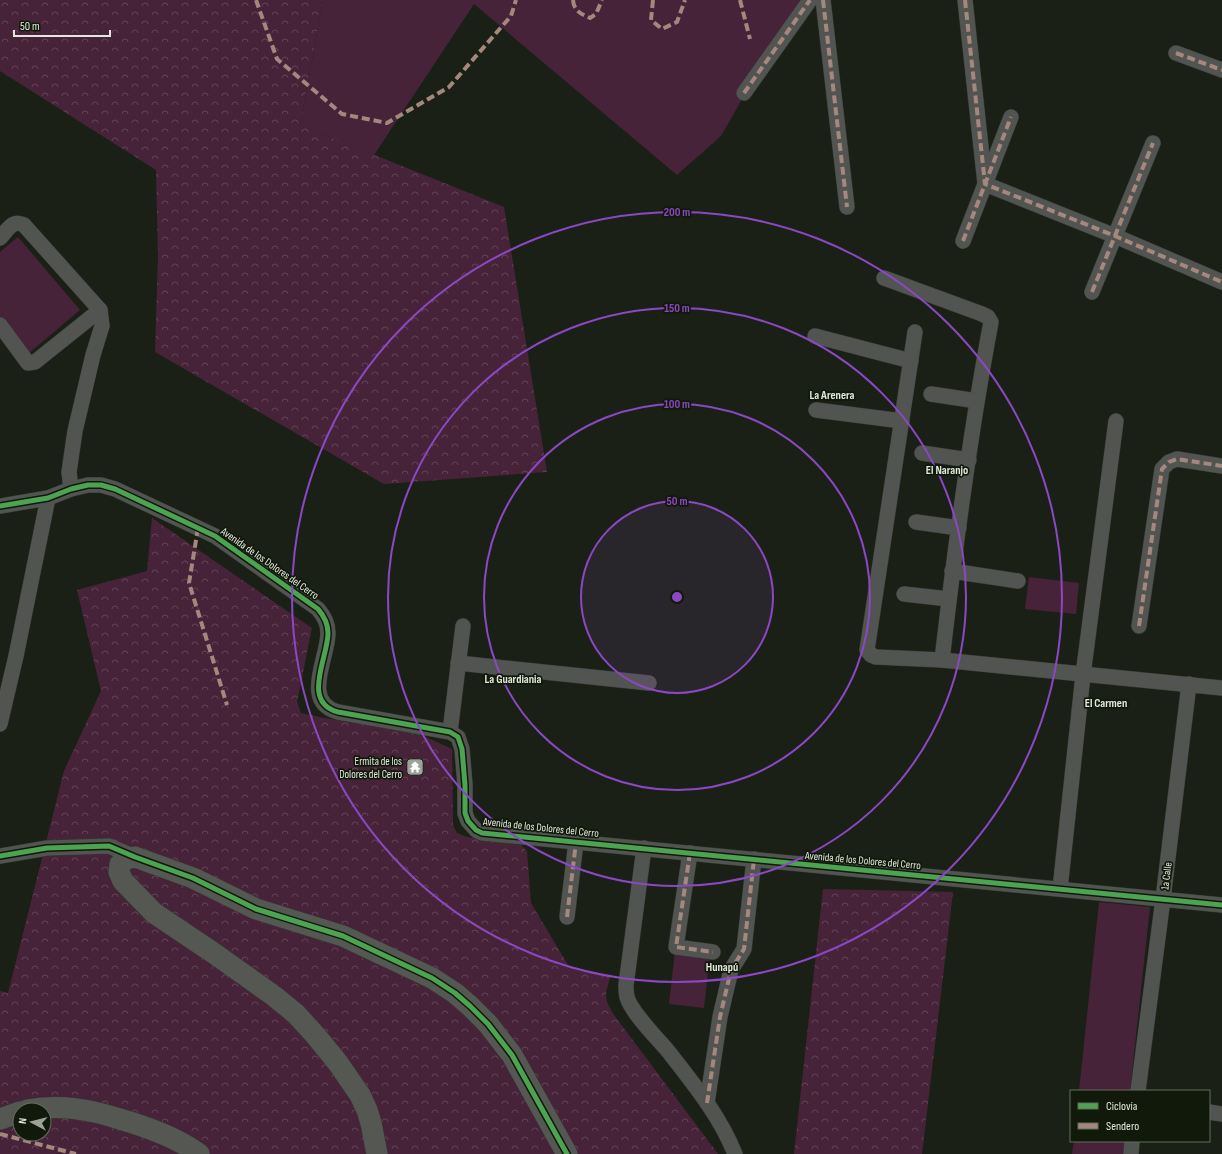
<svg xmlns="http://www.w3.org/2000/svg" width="1222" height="1154" viewBox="0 0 1222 1154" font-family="'Sofia Sans Condensed',sans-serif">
<defs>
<pattern id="forest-crowns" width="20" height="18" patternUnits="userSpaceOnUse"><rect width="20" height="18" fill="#472339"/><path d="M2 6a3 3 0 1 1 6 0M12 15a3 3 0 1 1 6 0" fill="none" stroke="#614355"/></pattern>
</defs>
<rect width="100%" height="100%" fill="#1b2016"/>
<g fill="#472339">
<path d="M323 0H810L757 73 721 136 677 175 474 4 374 155 300 125Z"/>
<path d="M18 237 80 310 29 353 0 318V252Z"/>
<path d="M1029 577 1079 583 1076 614 1025 609Z"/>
<path d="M1099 902 1150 907 1130 1091H1079Z"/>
<path d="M675 951 710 955 704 1008 669 1004Z"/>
<path d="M1074 1141H1125L1124 1154H1072Z"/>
</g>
<g fill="url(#forest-crowns)" fill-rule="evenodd">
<path d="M0 0H323L300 125 504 207 547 472 384 484 155 352 158 258 156 170 0 71Z"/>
<path d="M152 518 312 628 297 702 301 713 319 717 419 734 452 749 453 825 457 833 467 837 521 845 527 851 531 903 568 965 577 969 611 975C605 995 603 997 614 1015L718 1154H0V991L8 993 64 771 101 691 77 590 147 571ZM20 1110H44V1134H20Z"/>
<path d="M823 889 953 892 922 1154H794Z"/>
</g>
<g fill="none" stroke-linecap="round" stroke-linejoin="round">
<defs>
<g id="street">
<path d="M823 0 847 207"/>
<path d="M965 0 985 184 1115 236 1222 282"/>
<path d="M1176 53 1222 70"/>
<path d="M744 93 810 0"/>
<path d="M0 238C8 230 12 219 24 225L100 310 102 326 93 355 75 431 69 472 71 489"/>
<path d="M963 241 1011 117"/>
<path d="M884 278 982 314 988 317 991 322C970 434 955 547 942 660"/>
<path d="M1092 292 1153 143"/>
<path d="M0 325 28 363 35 362 100 310"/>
<path d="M915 332 867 650 871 655 876 657 942 660 1222 688"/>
<path d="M815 336 911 361"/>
<path d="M931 394 977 401"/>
<path d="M816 410 902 421"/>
<path d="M922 453 969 460"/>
<path d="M0 506 48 498 71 489 88 485H101L115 489 215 536 318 609C324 616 328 624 328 633 328 658 301 702 338 712L450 732 458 737 462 749 465 785V813L468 821 476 830 482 833 1222 905"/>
<path d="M916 522 959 528"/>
<path d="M952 571 1018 581"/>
<path d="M904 594 949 599"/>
<path d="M1139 626 1162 469 1169 462 1177 459 1222 466"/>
<path d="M458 663 649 683"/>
<path d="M0 724 16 656 48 498"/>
<path d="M450 732 463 626"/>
<path d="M644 848 626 985C626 989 626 993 627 997 631 1012 657 1038 668 1051 693 1083 720 1116 735 1154"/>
<path d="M690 853 676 947 713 952"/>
<path d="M0 856 47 848 109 846 135 857"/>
<path d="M1060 889 1083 675 1116 421"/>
<path d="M567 917 576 842"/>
<path d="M1138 1091 1163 899 1189 684"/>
<path d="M707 1103 720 1017 731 970 744 949 754 859"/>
<path d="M1209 1112 1222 1114"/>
<path d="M1131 1154 1132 1141"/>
</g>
<g id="secondary">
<path d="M27 1110C49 1106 72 1107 94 1112 106 1114 118 1119 130 1122 154 1130 179 1139 199 1154"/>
<path d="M0 1119 20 1112"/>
<path d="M377 1154 371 1123 367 1110 360 1095 338 1063 316 1036 296 1014 274 996 215 954 154 913 123 881 119 872 120 864 126 859 135 857 193 878 256 909 343 936 432 978 455 993 470 1006 488 1024 512 1055 567 1154"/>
</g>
</defs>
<use href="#street" stroke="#373b33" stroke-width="16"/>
<use href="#secondary" stroke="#373b33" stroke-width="22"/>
<use href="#street" stroke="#525451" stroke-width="15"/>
<use href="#secondary" stroke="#545752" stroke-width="21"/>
<g stroke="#a5887d" stroke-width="4" stroke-dasharray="8 4" stroke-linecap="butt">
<path d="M256 0 277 59 342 114 387 123 449 87 511 16 516 0"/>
<path d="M573 0C574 11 581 14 590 18L596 14 602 0"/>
<path d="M653 0 651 20 662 29 677 22 685 0"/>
<path d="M740 0 750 39"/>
<path d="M823 0 847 207"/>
<path d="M965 0 985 184 1115 236 1222 282"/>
<path d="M1176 53 1222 70"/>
<path d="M744 93 810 0"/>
<path d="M963 241 1011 117"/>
<path d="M1092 292 1153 143"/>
<path d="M198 528 189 583 227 705"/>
<path d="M1139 626 1162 469 1169 462 1177 459 1222 466"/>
<path d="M690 853 676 947 713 952"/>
<path d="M567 917 576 842"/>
<path d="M707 1103 720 1017 731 970 744 949 754 859"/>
<path d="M0 1134 76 1154"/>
</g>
<defs>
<g id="cycleway">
<path d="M0 506 48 498 71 489 88 485H101L115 489 215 536 318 609C324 616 328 624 328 633 328 658 301 702 338 712L450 732 458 737 462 749 465 785V813L468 821 476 830 482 833 1222 905"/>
<path d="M0 856 47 848 109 846 135 857 193 878 256 909 343 936 432 978 455 993 470 1006 488 1024 512 1055 567 1154"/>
</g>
</defs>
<use href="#cycleway" stroke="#11190a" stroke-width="8"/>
<use href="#cycleway" stroke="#4ca352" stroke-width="5"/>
</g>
<circle cx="677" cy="597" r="96" fill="#8a48c4" fill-opacity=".12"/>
<g fill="none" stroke="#8a48c4" stroke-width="2">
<circle cx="677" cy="597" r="96"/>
<circle cx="677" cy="597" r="193"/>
<circle cx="677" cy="597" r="289"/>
<circle cx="677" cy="597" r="385"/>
</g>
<defs>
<symbol id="temple-square" viewBox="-11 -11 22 22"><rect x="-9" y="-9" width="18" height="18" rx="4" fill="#9ca298" stroke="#11190a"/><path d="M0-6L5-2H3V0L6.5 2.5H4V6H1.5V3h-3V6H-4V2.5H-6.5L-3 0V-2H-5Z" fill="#fff"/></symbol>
</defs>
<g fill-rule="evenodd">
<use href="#temple-square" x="405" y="757" width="20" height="20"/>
</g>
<g text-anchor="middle" stroke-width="3.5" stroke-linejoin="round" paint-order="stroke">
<g font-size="11" fill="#e2e8de" stroke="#11190a">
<text transform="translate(270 563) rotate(35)" y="4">Avenida de los Dolores del Cerro</text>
<text transform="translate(541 827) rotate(6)" y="4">Avenida de los Dolores del Cerro</text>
<text transform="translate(863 860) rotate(5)" y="4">Avenida de los Dolores del Cerro</text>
<text transform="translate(1166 876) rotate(-83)" y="4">1a Calle</text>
</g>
<g font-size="11" fill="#e2e8de" stroke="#11190a" text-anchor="end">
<text x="402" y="765">Ermita de los<tspan x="402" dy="13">Dolores del Cerro</tspan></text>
</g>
<g font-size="12" font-weight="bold" fill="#e2e8de" stroke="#11190a">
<text x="832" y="399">La Arenera</text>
<text x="947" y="474">El Naranjo</text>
<text x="513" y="683">La Guardiania</text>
<text x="1106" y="707">El Carmen</text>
<text x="722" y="971">Hunapú</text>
</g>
</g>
<circle cx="677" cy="597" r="6" fill="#8a48c4" stroke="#11190a" stroke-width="2"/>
<g font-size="12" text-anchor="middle" font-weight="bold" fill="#8a48c4" stroke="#11190a" stroke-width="3.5" stroke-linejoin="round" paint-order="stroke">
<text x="677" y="216">200 m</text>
<text x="677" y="312">150 m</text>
<text x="677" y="408">100 m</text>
<text x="677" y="505">50 m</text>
</g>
<rect x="1070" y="1090" width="140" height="52" fill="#11190a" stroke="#656c5f"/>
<rect x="1078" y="1103" width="20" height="6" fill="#4ca352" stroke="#656c5f"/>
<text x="1106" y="1110" font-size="12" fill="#e2e8de">Ciclovía</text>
<rect x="1078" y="1123" width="20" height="6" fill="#a5887d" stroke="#656c5f"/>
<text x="1106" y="1130" font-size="12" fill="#e2e8de">Sendero</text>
<g transform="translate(32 1122) rotate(277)"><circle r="19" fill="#11190a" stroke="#656c5f"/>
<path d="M0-3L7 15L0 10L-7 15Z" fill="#9ca298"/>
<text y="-6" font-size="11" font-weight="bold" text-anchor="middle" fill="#e2e8de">N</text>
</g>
<path d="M14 30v6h96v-6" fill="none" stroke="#e2e8de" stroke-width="2"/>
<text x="20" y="30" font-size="12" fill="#e2e8de" stroke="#11190a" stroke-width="3" paint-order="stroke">50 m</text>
</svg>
